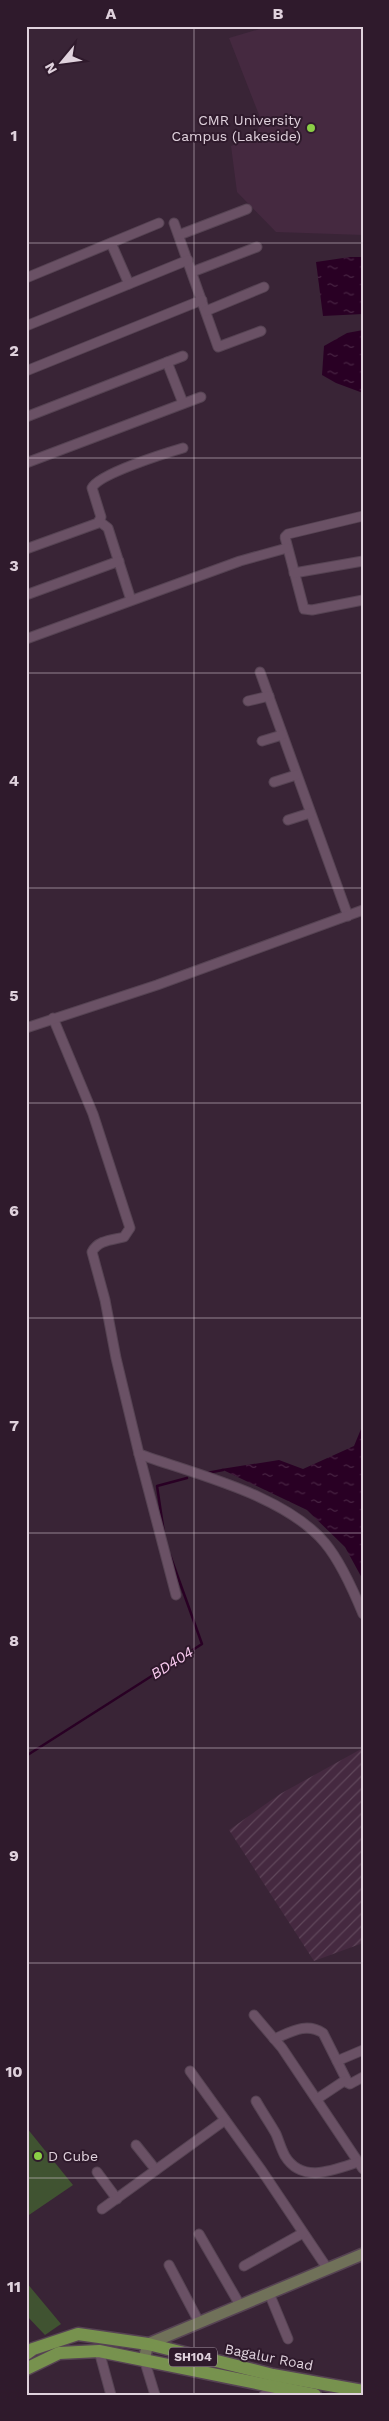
<svg xmlns="http://www.w3.org/2000/svg" width="389" height="2421" viewBox="0 0 389 2421" font-family="'Work Sans',sans-serif">
<defs>
<pattern id="industrial-furrows" width="10" height="10" patternUnits="userSpaceOnUse" patternTransform="scale(1.25)"><rect width="10" height="10" fill="#452940"/><path d="M-1 1l2-2M0 10L10 0M9 11l2-2" fill="none" stroke="#60475b"/></pattern>
<pattern id="water-ripples" width="26" height="14" patternUnits="userSpaceOnUse" patternTransform="scale(1.25)"><rect width="26" height="14" fill="#290024"/><path d="M2 4q2-2 4 0t4 0M15 11q2-2 4 0t4 0" fill="none" stroke="#482443"/></pattern>
</defs>
<rect width="100%" height="100%" fill="#392436"/>
<path fill="#452940" d="M270 26H363V235L276 232 237 192 231 146 256 136 261 120 229 38Z"/>
<path fill="url(#industrial-furrows)" d="M363 1748V1943L314 1961 229 1830 280 1794Z"/>
<g fill="#405331">
<path d="M26 2127 73 2185 26 2217Z"/>
<path d="M26 2282 61 2324 45 2335 26 2315Z"/>
</g>
<g fill="url(#water-ripples)">
<path d="M350 257H363V314L323 316 316 262Z"/>
<path d="M363 330V393L336 383 322 375 324 346 347 333Z"/>
<path d="M361 1429H363V1580L345 1547 307 1510 221 1469 279 1460 303 1469 354 1446Z"/>
</g>
<g fill="none" stroke-linecap="round" stroke-linejoin="round">
<g stroke="#290024" stroke-width="2.5">
<path d="M207 1473 223 1470"/>
<path d="M164 1533 157 1486 187 1478"/>
<path d="M26 1756 202 1644 170 1555"/>
</g>
<defs>
<g id="street">
<path d="M174 223 218 347 261 331"/>
<path d="M179 235 247 209"/>
<path d="M111 243 129 284"/>
<path d="M192 272 257 247"/>
<path d="M26 278 159 223"/>
<path d="M206 311 264 287"/>
<path d="M26 326 188 260"/>
<path d="M167 362 183 403"/>
<path d="M26 371 202 300"/>
<path d="M26 417 183 356"/>
<path d="M26 463 201 397"/>
<path d="M363 516 288 534 285 537 304 609 312 610 363 600"/>
<path d="M99 521 108 528 131 600"/>
<path d="M26 549 98 523 101 517 92 488C98 474 166 453 183 448"/>
<path d="M294 573 363 561"/>
<path d="M26 595 119 561"/>
<path d="M26 639 240 561 287 548"/>
<path d="M260 672 348 916"/>
<path d="M248 701 269 696"/>
<path d="M262 741 282 735"/>
<path d="M274 782 296 775"/>
<path d="M288 820 310 813"/>
<path d="M53 1018 93 1114 130 1228 124 1237C112 1240 98 1240 92 1252L105 1300 116 1358 139 1454 176 1595"/>
<path d="M26 1028 157 985 363 910"/>
<path d="M139 1454C197 1475 285 1495 325 1543 340 1561 354 1592 363 1614"/>
<path d="M254 2015 282 2048 363 2169"/>
<path d="M274 2039C291 2032 306 2022 323 2033L347 2081"/>
<path d="M337 2061 363 2050"/>
<path d="M190 2071 262 2171 327 2268"/>
<path d="M317 2099 344 2081 350 2084 363 2077"/>
<path d="M256 2101C262 2112 270 2123 276 2134 279 2141 281 2149 285 2156 302 2184 334 2170 358 2162"/>
<path d="M136 2145 156 2170"/>
<path d="M97 2172 117 2199"/>
<path d="M102 2209 225 2120"/>
<path d="M199 2234 240 2305"/>
<path d="M169 2265 199 2322"/>
<path d="M244 2266 303 2233"/>
<path d="M269 2293 288 2339"/>
<path d="M99 2351 111 2395"/>
<path d="M144 2359 155 2395"/>
<path d="M264 2395 277 2385"/>
</g>
<path id="secondary" d="M144 2359 148 2344 363 2254"/>
<g id="primary">
<path d="M26 2354 33 2349 78 2334 148 2344 273 2375 363 2391"/>
<path d="M26 2369 59 2353 99 2351 315 2395"/>
</g>
</defs>
<use href="#street" stroke="#564353" stroke-width="11"/>
<use href="#secondary" stroke="#564353" stroke-width="14"/>
<use href="#primary" stroke="#564353" stroke-width="15"/>
<use href="#street" stroke="#6a5165" stroke-width="9"/>
<use href="#secondary" stroke="#707159" stroke-width="11"/>
<use href="#primary" stroke="#77924e" stroke-width="12"/>
</g>
<path fill="none" stroke="#e0d2dd" stroke-width="1" stroke-opacity="0.55" d="M194 26V2395M26 243H363M26 458H363M26 673H363M26 888H363M26 1103H363M26 1318H363M26 1533H363M26 1748H363M26 1963H363M26 2178H363"/>
<g fill="#8bce46" stroke="#2f1a2c" stroke-width="2">
<circle cx="311" cy="128" r="5"/>
<circle cx="38" cy="2156" r="5"/>
</g>
<g text-anchor="middle" stroke-width="4" stroke-linejoin="round" paint-order="stroke">
<rect fill="#2f1a2c" stroke="#ab9ba8" stroke-width="1" x="169" y="2347.5" width="48" height="19" rx="4"/>
<g font-size="12" font-weight="bold" fill="#e0d2dd">
<text x="193" y="2361">SH104</text>
</g>
<g font-size="14" fill="#e0d2dd" stroke="#2f1a2c" text-anchor="end">
<text x="301" y="125">CMR University<tspan x="301" dy="16">Campus (Lakeside)</tspan></text>
<text x="48" y="2161" text-anchor="start">D Cube</text>
</g>
<g font-size="14" fill="#e0d2dd" stroke="#2f1a2c">
<text transform="translate(269 2357) rotate(11)" y="5">Bagalur Road</text>
</g>
<g font-size="15" font-style="italic" fill="#fbccf1" stroke="#2f1a2c">
<text transform="translate(172 1663) rotate(-32)" y="5">BD404</text>
</g>
</g>
<rect width="389" height="2421" fill="none" stroke="#2f1a2c" stroke-width="55"/>
<g transform="translate(62 62) rotate(241)" stroke="#2f1a2c" stroke-width="4" paint-order="stroke">
<path d="M0-4L9 19L0 12L-9 19Z" fill="#e0d2dd"/>
<text y="-8" font-size="14" font-weight="bold" text-anchor="middle" fill="#e0d2dd">N</text>
</g>
<rect x="28" y="28" width="334" height="2366" fill="none" stroke="#e0d2dd" stroke-width="2"/>
<g font-size="16" text-anchor="middle" font-weight="bold" fill="#e0d2dd">
<text x="111" y="19">A</text>
<text x="278" y="19">B</text>
<text x="14" y="141">1</text>
<text x="14" y="356">2</text>
<text x="14" y="571">3</text>
<text x="14" y="786">4</text>
<text x="14" y="1001">5</text>
<text x="14" y="1216">6</text>
<text x="14" y="1431">7</text>
<text x="14" y="1646">8</text>
<text x="14" y="1861">9</text>
<text x="14" y="2077">10</text>
<text x="14" y="2292">11</text>
</g>
</svg>
